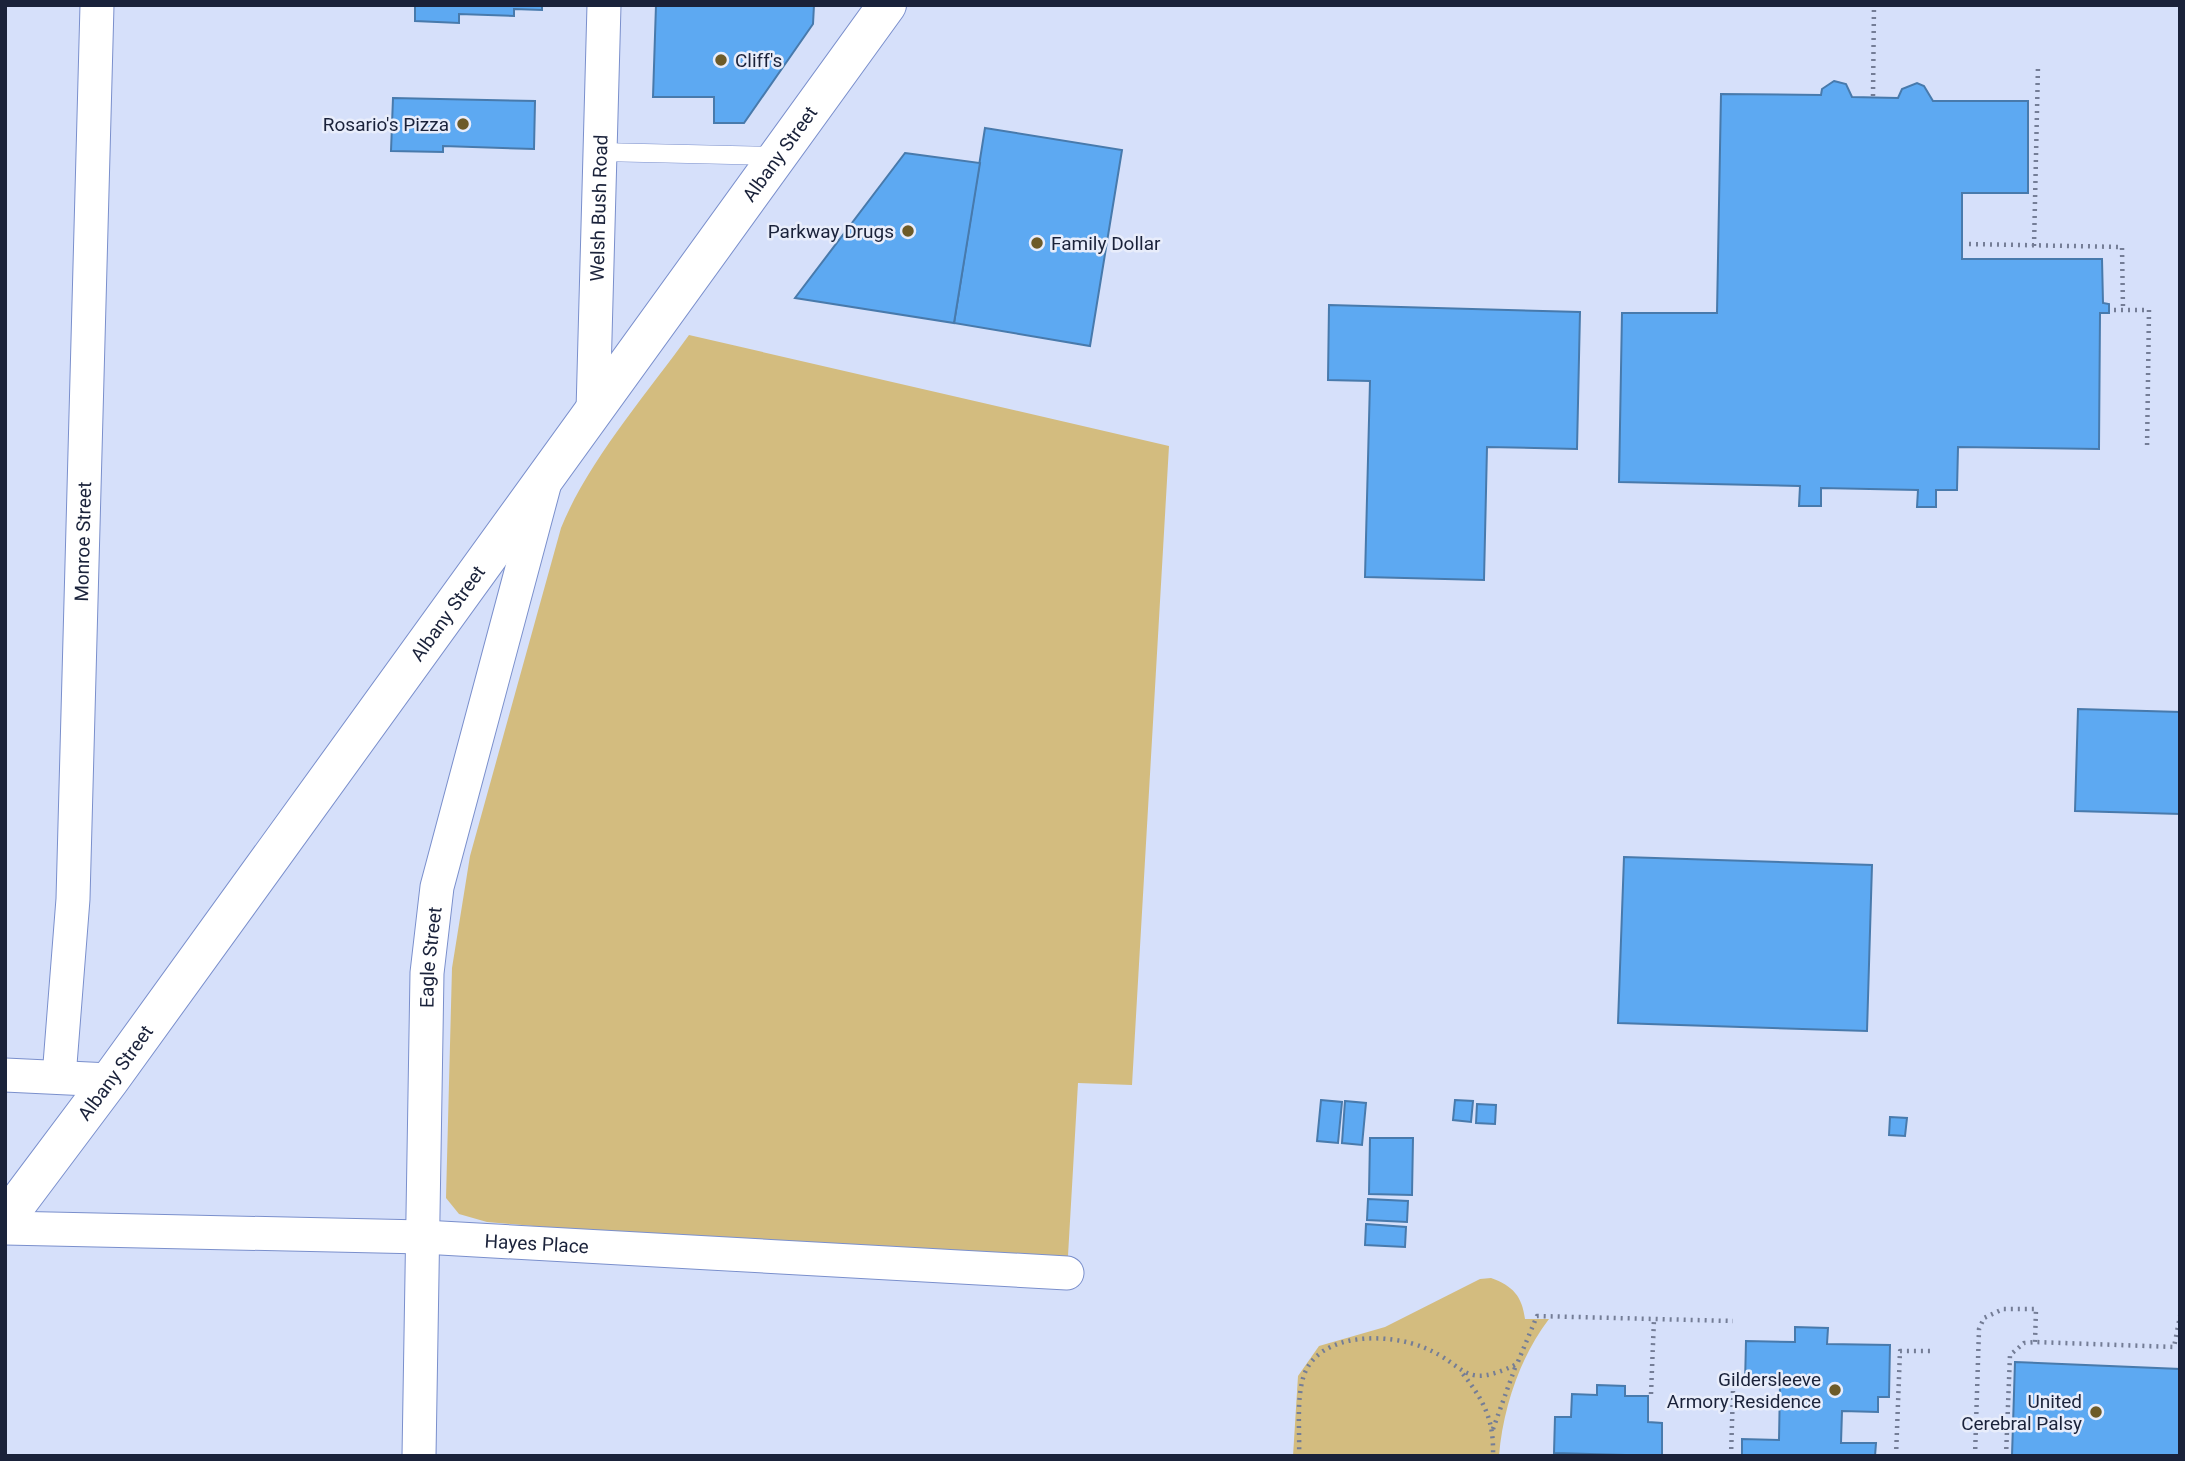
<svg xmlns="http://www.w3.org/2000/svg" width="2185" height="1461" viewBox="0 0 2185 1461" font-family="Roboto,sans-serif">
<rect width="100%" height="100%" fill="#d6e0fa"/>
<g fill="#d3bc7f">
<path d="M689 335 1169 446 1132 1085 1078 1083 1067 1273 487 1222 459 1214 446 1198 452 968 470 856 561 528C588 461 646 395 689 335Z"/>
<path d="M1491 1278C1513 1286 1522 1296 1525 1319H1549C1520 1357 1503 1408 1499 1456H1293L1298 1376 1319 1346 1385 1327 1480 1279Z"/>
</g>
<g fill="#5da9f2" stroke="#487aac" stroke-width="2">
<path d="M415 5H542V10L514 9V16L459 14V23L415 21Z"/>
<path d="M656 5H814L813 24 744 123H714V97H653Z"/>
<path d="M1834 81 1846 84 1852 97 1898 98 1902 89 1917 83 1924 86 1933 101H2028V193H1962V259H2102L2103 303 2109 304V313H2100L2099 449 1958 447 1957 490H1936V507H1917L1918 490 1821 488V506H1799L1800 486 1619 482 1622 313H1717L1721 94 1821 95 1822 89Z"/>
<path d="M393 98 535 101 534 149 443 146V152L391 151Z"/>
<path d="M985 128 1122 150 1090 346 954 323Z"/>
<path d="M905 153 980 163 954 323 795 298Z"/>
<path d="M1329 305 1580 312 1577 449 1487 447 1484 580 1365 577 1370 381 1328 380Z"/>
<path d="M2078 709 2180 712V814L2075 811Z"/>
<path d="M1624 857 1872 865 1867 1031 1618 1023Z"/>
<path d="M1321 1100 1342 1102 1338 1143 1317 1141Z"/>
<path d="M1455 1100 1473 1101 1471 1122 1453 1120Z"/>
<path d="M1345 1101 1366 1103 1362 1145 1342 1143Z"/>
<path d="M1477 1104 1496 1105 1495 1124 1476 1123Z"/>
<path d="M1890 1117 1907 1118 1905 1136 1889 1135Z"/>
<path d="M1370 1138H1413L1412 1195 1369 1194Z"/>
<path d="M1368 1199 1408 1201 1407 1222 1367 1220Z"/>
<path d="M1366 1224 1406 1227 1405 1247 1365 1245Z"/>
<path d="M1795 1327 1828 1328 1827 1344 1890 1345 1889 1397H1878V1412L1842 1411 1841 1443H1876L1875 1456H1742V1439L1779 1440 1780 1384 1745 1383 1746 1341 1795 1342Z"/>
<path d="M2015 1362 2180 1369V1456H2012Z"/>
<path d="M1597 1385 1625 1386V1396H1648V1422L1662 1423V1456L1554 1453 1555 1417H1571L1572 1394 1597 1395Z"/>
</g>
<g fill="none" stroke-linecap="round" stroke-linejoin="round">
<defs>
<path id="service" d="M600 152 775 156"/>
<g id="minor">
<path id="s1" d="M593 411 604 5"/>
<path d="M5 1075 110 1080"/>
<path id="s2" d="M59 1077 73 899 97 5"/>
<path id="s3" d="M5 1228 423 1237 1067 1273"/>
<path id="s4" d="M419 1456 427 973 437 887 544 486"/>
</g>
<g id="tertiary">
<path id="s5" d="M5 1220 110 1080 887 5"/>
</g>
</defs>
<use href="#service" stroke="#7a8fcc" stroke-width="19"/>
<use href="#minor" stroke="#7a8fcc" stroke-width="35"/>
<use href="#tertiary" stroke="#7a8fcc" stroke-width="40"/>
<g stroke="#747d96" stroke-width="4.5" stroke-dasharray="2 5" stroke-linecap="butt">
<path d="M1873 96 1874 5"/>
<path d="M1969 244 2122 247 2123 309"/>
<path d="M2034 246 2038 66"/>
<path d="M2114 310H2149L2147 449"/>
<path d="M1463 1374C1485 1402 1494 1421 1493 1456"/>
<path d="M1651 1394 1654 1319"/>
<path d="M1493 1429 1516 1365"/>
<path d="M1299 1456C1300 1431 1296 1399 1304 1375 1320 1331 1390 1333 1425 1348 1467 1365 1462 1391 1517 1364L1537 1316 1733 1321"/>
<path d="M1731 1456 1733 1390"/>
<path d="M1896 1456 1900 1351H1933"/>
<path d="M1975 1456 1979 1329 1984 1318 2003 1309H2036L2035 1342"/>
<path d="M2006 1456 2010 1355 2024 1343 2035 1342 2174 1347 2180 1316"/>
</g>
<use href="#service" stroke="#fff" stroke-width="18"/>
<use href="#minor" stroke="#fff" stroke-width="33"/>
<use href="#tertiary" stroke="#fff" stroke-width="38"/>
</g>
<g fill="#6d5b29" stroke="#e8edfb" stroke-width="2.5">
<circle cx="721" cy="60" r="7"/>
<circle cx="463" cy="124" r="7"/>
<circle cx="908" cy="231" r="7"/>
<circle cx="1037" cy="243" r="7"/>
<circle cx="1835" cy="1390" r="7"/>
<circle cx="2096" cy="1412" r="7"/>
</g>
<g text-anchor="middle" stroke-width="5" stroke-linejoin="round" paint-order="stroke">
<g font-size="19" fill="#1a223a" stroke="#e8edfb" text-anchor="end">
<text x="735" y="67" text-anchor="start">Cliff's</text>
<text x="449" y="131">Rosario's Pizza</text>
<text x="894" y="238">Parkway Drugs</text>
<text x="1051" y="250" text-anchor="start">Family Dollar</text>
<text x="1821" y="1386">Gildersleeve<tspan x="1821" dy="22">Armory Residence</tspan></text>
<text x="2082" y="1408">United<tspan x="2082" dy="22">Cerebral Palsy</tspan></text>
</g>
<g font-size="19" fill="#1a223a" stroke="#e8edfb">
<text dy="7" stroke="none"><textPath href="#s5" startOffset="1318">Albany Street</textPath></text>
<text dy="7" stroke="none"><textPath href="#s1" startOffset="203">Welsh Bush Road</textPath></text>
<text dy="7" stroke="none"><textPath href="#s2" startOffset="536">Monroe Street</textPath></text>
<text dy="7" stroke="none"><textPath href="#s5" startOffset="751">Albany Street</textPath></text>
<text dy="7" stroke="none"><textPath href="#s4" startOffset="499">Eagle Street</textPath></text>
<text dy="7" stroke="none"><textPath href="#s5" startOffset="184">Albany Street</textPath></text>
<text dy="7" stroke="none"><textPath href="#s3" startOffset="532">Hayes Place</textPath></text>
</g>
</g>
<rect width="2185" height="1461" fill="none" stroke="#1a223a" stroke-width="14"/>
</svg>
